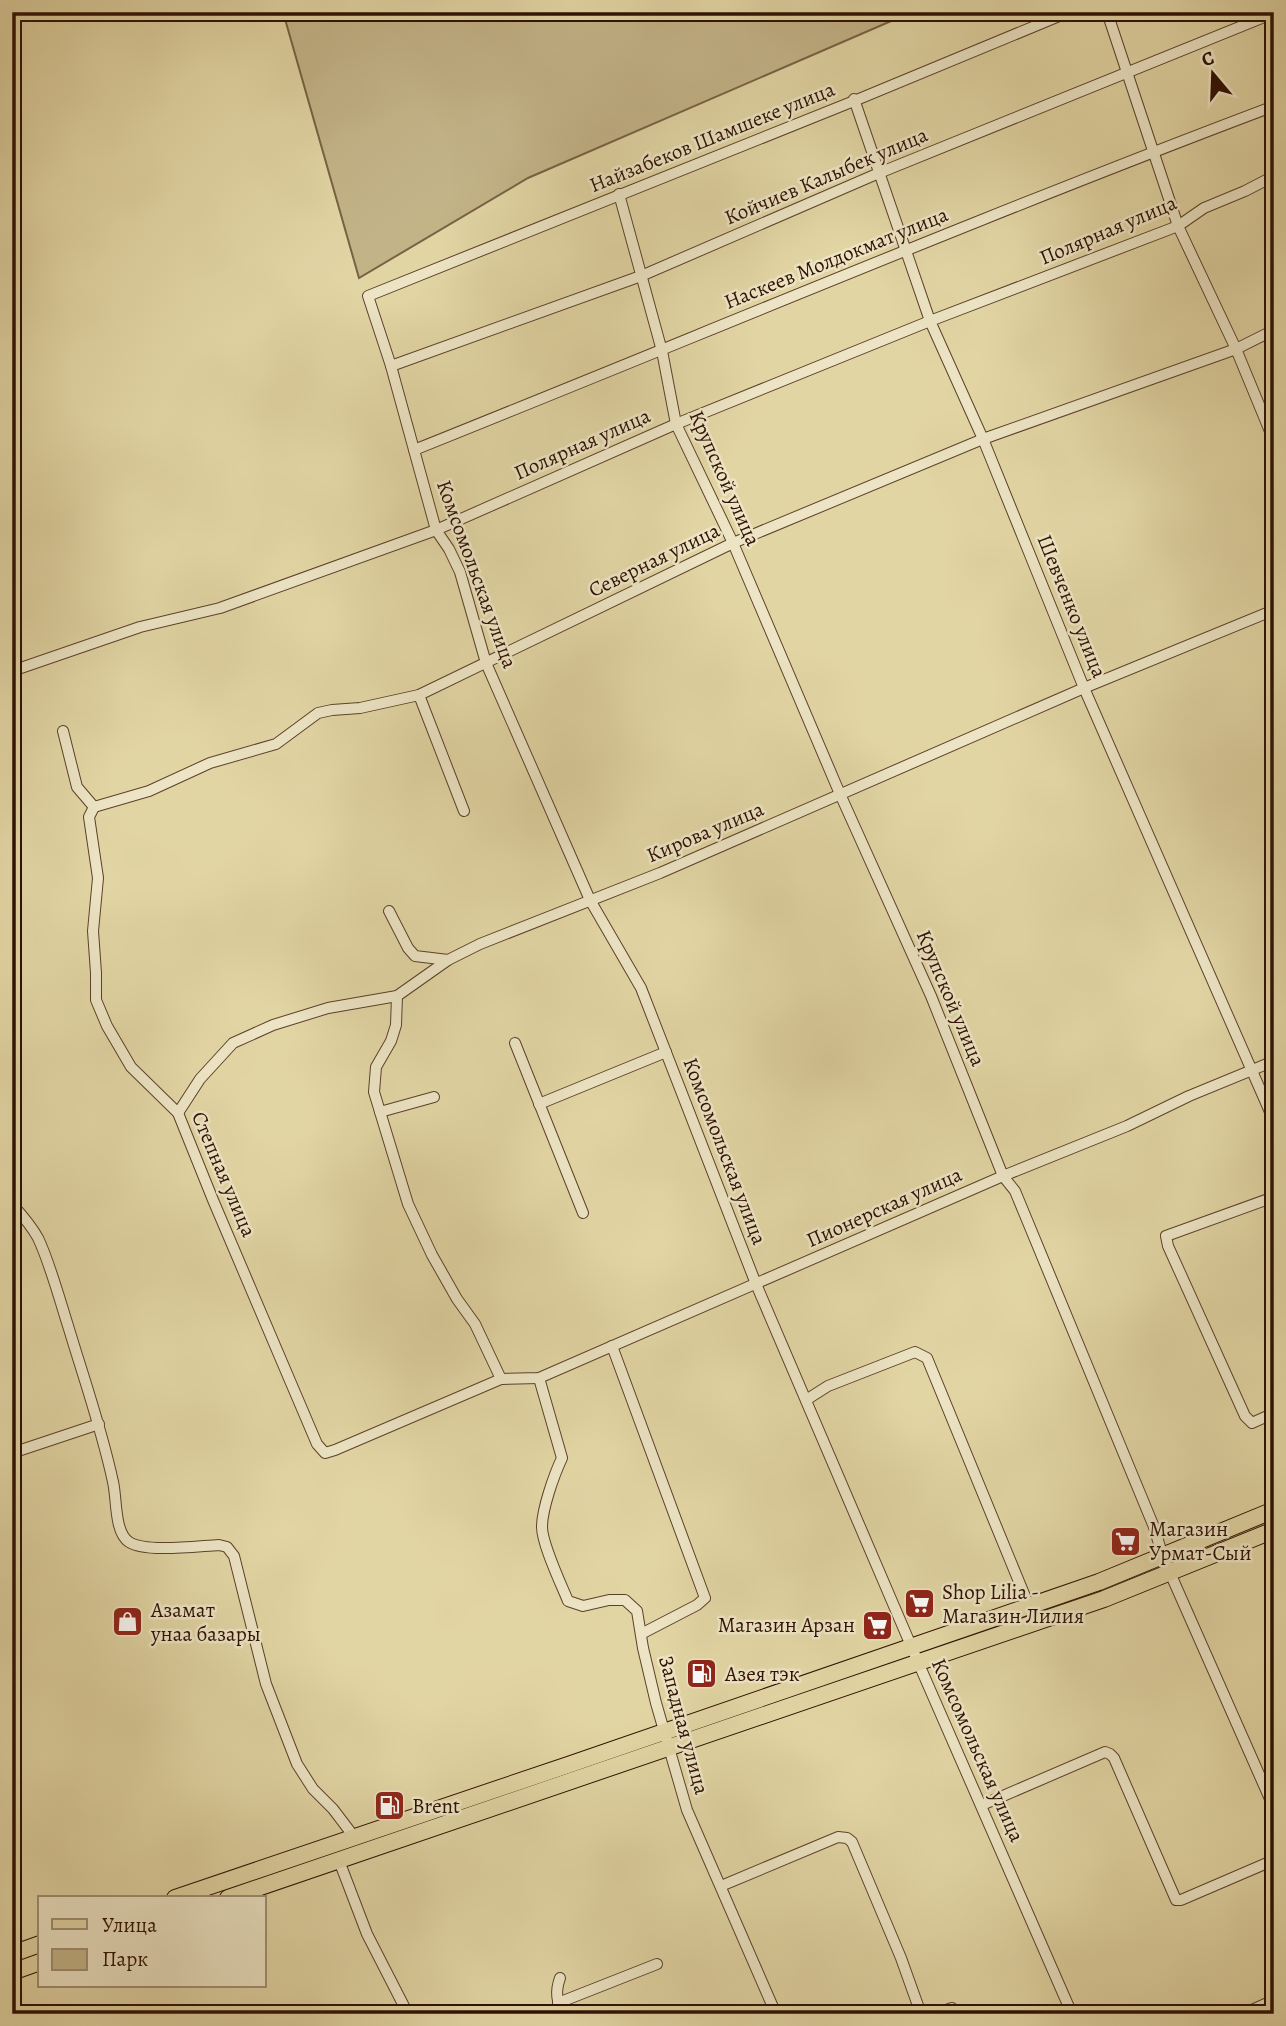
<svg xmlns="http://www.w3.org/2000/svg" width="1286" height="2026" viewBox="0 0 1286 2026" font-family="Alegreya,serif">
<rect width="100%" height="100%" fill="#e2d5a4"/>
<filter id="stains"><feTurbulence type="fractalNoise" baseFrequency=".00286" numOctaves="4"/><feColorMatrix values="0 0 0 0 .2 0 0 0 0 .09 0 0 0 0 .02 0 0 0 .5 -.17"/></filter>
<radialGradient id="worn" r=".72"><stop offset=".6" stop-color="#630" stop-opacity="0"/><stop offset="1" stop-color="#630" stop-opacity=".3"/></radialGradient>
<path fill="#c3b488" stroke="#786245" stroke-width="2" d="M283 12H912L528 178 359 278Z"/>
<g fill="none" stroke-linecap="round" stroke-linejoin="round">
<defs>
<g id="minor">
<path d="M1069 12 854 101 368 296 391 366 436 530 449 549 460 572 486 663 590 900 641 988 756 1284 918 1662 1072 2014"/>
<path d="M1107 12 1178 226 1236 349 1274 441"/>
<path d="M854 99 930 321 983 439 1084 688 1274 1121"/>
<path d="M619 194 662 351 676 424 733 543 840 794 931 996 1003 1176 1015 1191 1154 1527 1163 1557 1274 1808"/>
<path d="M391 366 641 276 879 173 1274 13"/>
<path d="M414 450C701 335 985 215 1274 106"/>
<path d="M12 671 140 627 220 608 436 530 676 424 930 321 1178 226 1204 208 1245 191 1274 176"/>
<path d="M419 695 464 811"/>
<path d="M63 731 77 787 94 807"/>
<path d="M94 807 89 817 98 878 93 931 96 973V1000L107 1026 131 1067 178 1113 213 1200 317 1444 325 1453 335 1450 501 1379 539 1378 1003 1176 1127 1126 1189 1096 1274 1061"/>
<path d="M94 807 149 791 210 763 276 744 318 713 332 710 360 708 419 695 733 543 983 439 1236 349 1274 330"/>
<path d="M389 911 408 948 415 956 448 960"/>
<path d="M397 996 396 1025 391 1041 376 1067 374 1092 408 1204 432 1255 457 1299 475 1324 501 1379"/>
<path d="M515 1043 583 1213"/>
<path d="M539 1104 666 1052"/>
<path d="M380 1112 434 1097"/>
<path d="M178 1113 200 1079 233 1043 273 1025 328 1008 397 996 448 960 480 944 660 873 1084 688 1274 610"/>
<path d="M1274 1197 1166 1236 1168 1246 1245 1416 1252 1423 1274 1413"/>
<path d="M12 1204C22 1215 31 1225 38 1238 50 1263 60 1301 69 1329 84 1379 102 1430 113 1482 117 1498 114 1532 129 1542 146 1553 198 1546 219 1545L227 1547 234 1556 266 1684 297 1764 313 1789 333 1809 355 1838"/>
<path d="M612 1346 705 1598 697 1605 641 1634"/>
<path d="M539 1378 562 1458C554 1475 542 1509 542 1527 542 1544 561 1584 568 1601L583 1606 609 1600H625L637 1611 643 1648 656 1703 687 1810 776 2014"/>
<path d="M806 1400 828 1386 915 1352 927 1358 1029 1606"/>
<path d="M12 1453 99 1424"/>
<path d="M982 1805 1105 1752 1110 1754 1114 1758 1176 1900H1181L1274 1860"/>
<path d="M338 1858 367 1934 408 2014"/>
<path d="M721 1886 838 1837 847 1838 852 1842 901 1958 921 2014"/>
<path d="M560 1978C555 1992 557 2000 562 2014"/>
<path d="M558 2003 657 1964"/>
<path d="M935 2014 952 2008"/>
<path d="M1243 2014 1274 2000"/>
</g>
<g id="primary">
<path d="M175 1898 568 1765 1099 1582 1274 1510"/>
<path d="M228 1898 1104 1599 1274 1530"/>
<path d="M12 1954 40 1944"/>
<path d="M12 1972 40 1962"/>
</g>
</defs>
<use href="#minor" stroke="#5b412a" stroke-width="12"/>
<use href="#primary" stroke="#2e1002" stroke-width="18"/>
<use href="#minor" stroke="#ece4c4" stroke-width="10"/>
<use href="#primary" stroke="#e2d5a4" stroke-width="16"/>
</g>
<defs>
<symbol id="supermarket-square" viewBox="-11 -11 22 22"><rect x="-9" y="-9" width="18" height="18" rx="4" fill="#8f2418" stroke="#ece4c4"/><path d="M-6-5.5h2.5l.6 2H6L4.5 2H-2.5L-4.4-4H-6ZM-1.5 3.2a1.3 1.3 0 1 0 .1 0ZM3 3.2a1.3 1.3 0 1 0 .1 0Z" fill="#fff"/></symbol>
<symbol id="shop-square" viewBox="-11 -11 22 22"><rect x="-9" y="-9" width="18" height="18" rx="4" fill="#8f2418" stroke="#ece4c4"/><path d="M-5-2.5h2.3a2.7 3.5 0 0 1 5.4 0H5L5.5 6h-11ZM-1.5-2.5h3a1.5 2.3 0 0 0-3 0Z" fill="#fff"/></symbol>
<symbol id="fuel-square" viewBox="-11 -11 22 22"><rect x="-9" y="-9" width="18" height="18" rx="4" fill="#8f2418" stroke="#ece4c4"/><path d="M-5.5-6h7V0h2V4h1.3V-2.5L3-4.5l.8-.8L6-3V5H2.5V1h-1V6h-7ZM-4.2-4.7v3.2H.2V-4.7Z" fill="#fff"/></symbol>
</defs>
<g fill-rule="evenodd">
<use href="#supermarket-square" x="1108" y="1524" width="35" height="35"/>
<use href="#supermarket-square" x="902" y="1586" width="35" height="35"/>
<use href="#shop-square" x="110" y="1604" width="35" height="35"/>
<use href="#supermarket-square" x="860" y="1608" width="35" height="35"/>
<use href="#fuel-square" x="684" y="1656" width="35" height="35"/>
<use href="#fuel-square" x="372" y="1788" width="35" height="35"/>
</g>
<g text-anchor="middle" stroke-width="5" stroke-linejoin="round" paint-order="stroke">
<g font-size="21" fill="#2e1002" stroke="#ece4c4">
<text transform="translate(712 137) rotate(-22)" y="7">Найзабеков Шамшеке улица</text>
<text transform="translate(826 176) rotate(-23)" y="7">Койчиев Калыбек улица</text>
<text transform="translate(1108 230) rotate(-23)" y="7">Полярная улица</text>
<text transform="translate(836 258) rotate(-22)" y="7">Наскеев Молдокмат улица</text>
<text transform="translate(582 444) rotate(-24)" y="7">Полярная улица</text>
<text transform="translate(725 478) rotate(66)" y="7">Крупской улица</text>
<text transform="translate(654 560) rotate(-26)" y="7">Северная улица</text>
<text transform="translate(477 574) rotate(70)" y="7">Комсомольская улица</text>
<text transform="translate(1072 606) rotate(68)" y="7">Шевченко улица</text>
<text transform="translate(705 832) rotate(-23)" y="7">Кирова улица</text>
<text transform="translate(951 998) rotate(67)" y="7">Крупской улица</text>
<text transform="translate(725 1151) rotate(69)" y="7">Комсомольская улица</text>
<text transform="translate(224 1174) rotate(67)" y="7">Степная улица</text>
<text transform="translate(884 1207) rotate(-24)" y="7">Пионерская улица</text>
<text transform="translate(684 1725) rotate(75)" y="7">Западная улица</text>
<text transform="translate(978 1750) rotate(66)" y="7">Комсомольская улица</text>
</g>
<g font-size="21" fill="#2e1002" stroke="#ece4c4" text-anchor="start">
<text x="1149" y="1536">Магазин<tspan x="1149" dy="24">Урмат-Сый</tspan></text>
<text x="942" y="1599">Shop Lilia -<tspan x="942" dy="24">Магазин Лилия</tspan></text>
<text x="151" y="1617">Азамат<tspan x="151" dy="24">унаа базары</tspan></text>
<text x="855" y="1632" text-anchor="end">Магазин Арзан</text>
<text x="725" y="1681">Азея тэк</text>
<text x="412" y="1813">Brent</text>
</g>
</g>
<rect width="1286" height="2026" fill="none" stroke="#e2d5a4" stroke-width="42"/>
<rect x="14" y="14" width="1258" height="1998" fill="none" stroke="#2e1002" stroke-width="3.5"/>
<rect x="21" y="21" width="1244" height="1984" fill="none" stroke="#2e1002" stroke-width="2"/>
<rect x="38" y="1896" width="228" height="91" fill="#ece4c4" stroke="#a08f76" stroke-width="2"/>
<rect x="52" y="1919" width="35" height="10" fill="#e2d5a4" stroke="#a08f76" stroke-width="2"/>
<text x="102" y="1932" font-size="21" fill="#2e1002">Улица</text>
<rect x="52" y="1949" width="35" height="21" fill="#c3b488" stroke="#a08f76" stroke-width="2"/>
<text x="102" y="1966" font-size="21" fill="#2e1002">Парк</text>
<g transform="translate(1213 74) rotate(341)" stroke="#ece4c4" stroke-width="5" paint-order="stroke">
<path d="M0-5L12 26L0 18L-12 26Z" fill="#2e1002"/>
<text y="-10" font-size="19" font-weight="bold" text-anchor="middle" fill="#2e1002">С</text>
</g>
<rect width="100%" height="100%" filter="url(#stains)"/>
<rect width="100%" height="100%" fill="url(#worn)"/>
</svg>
